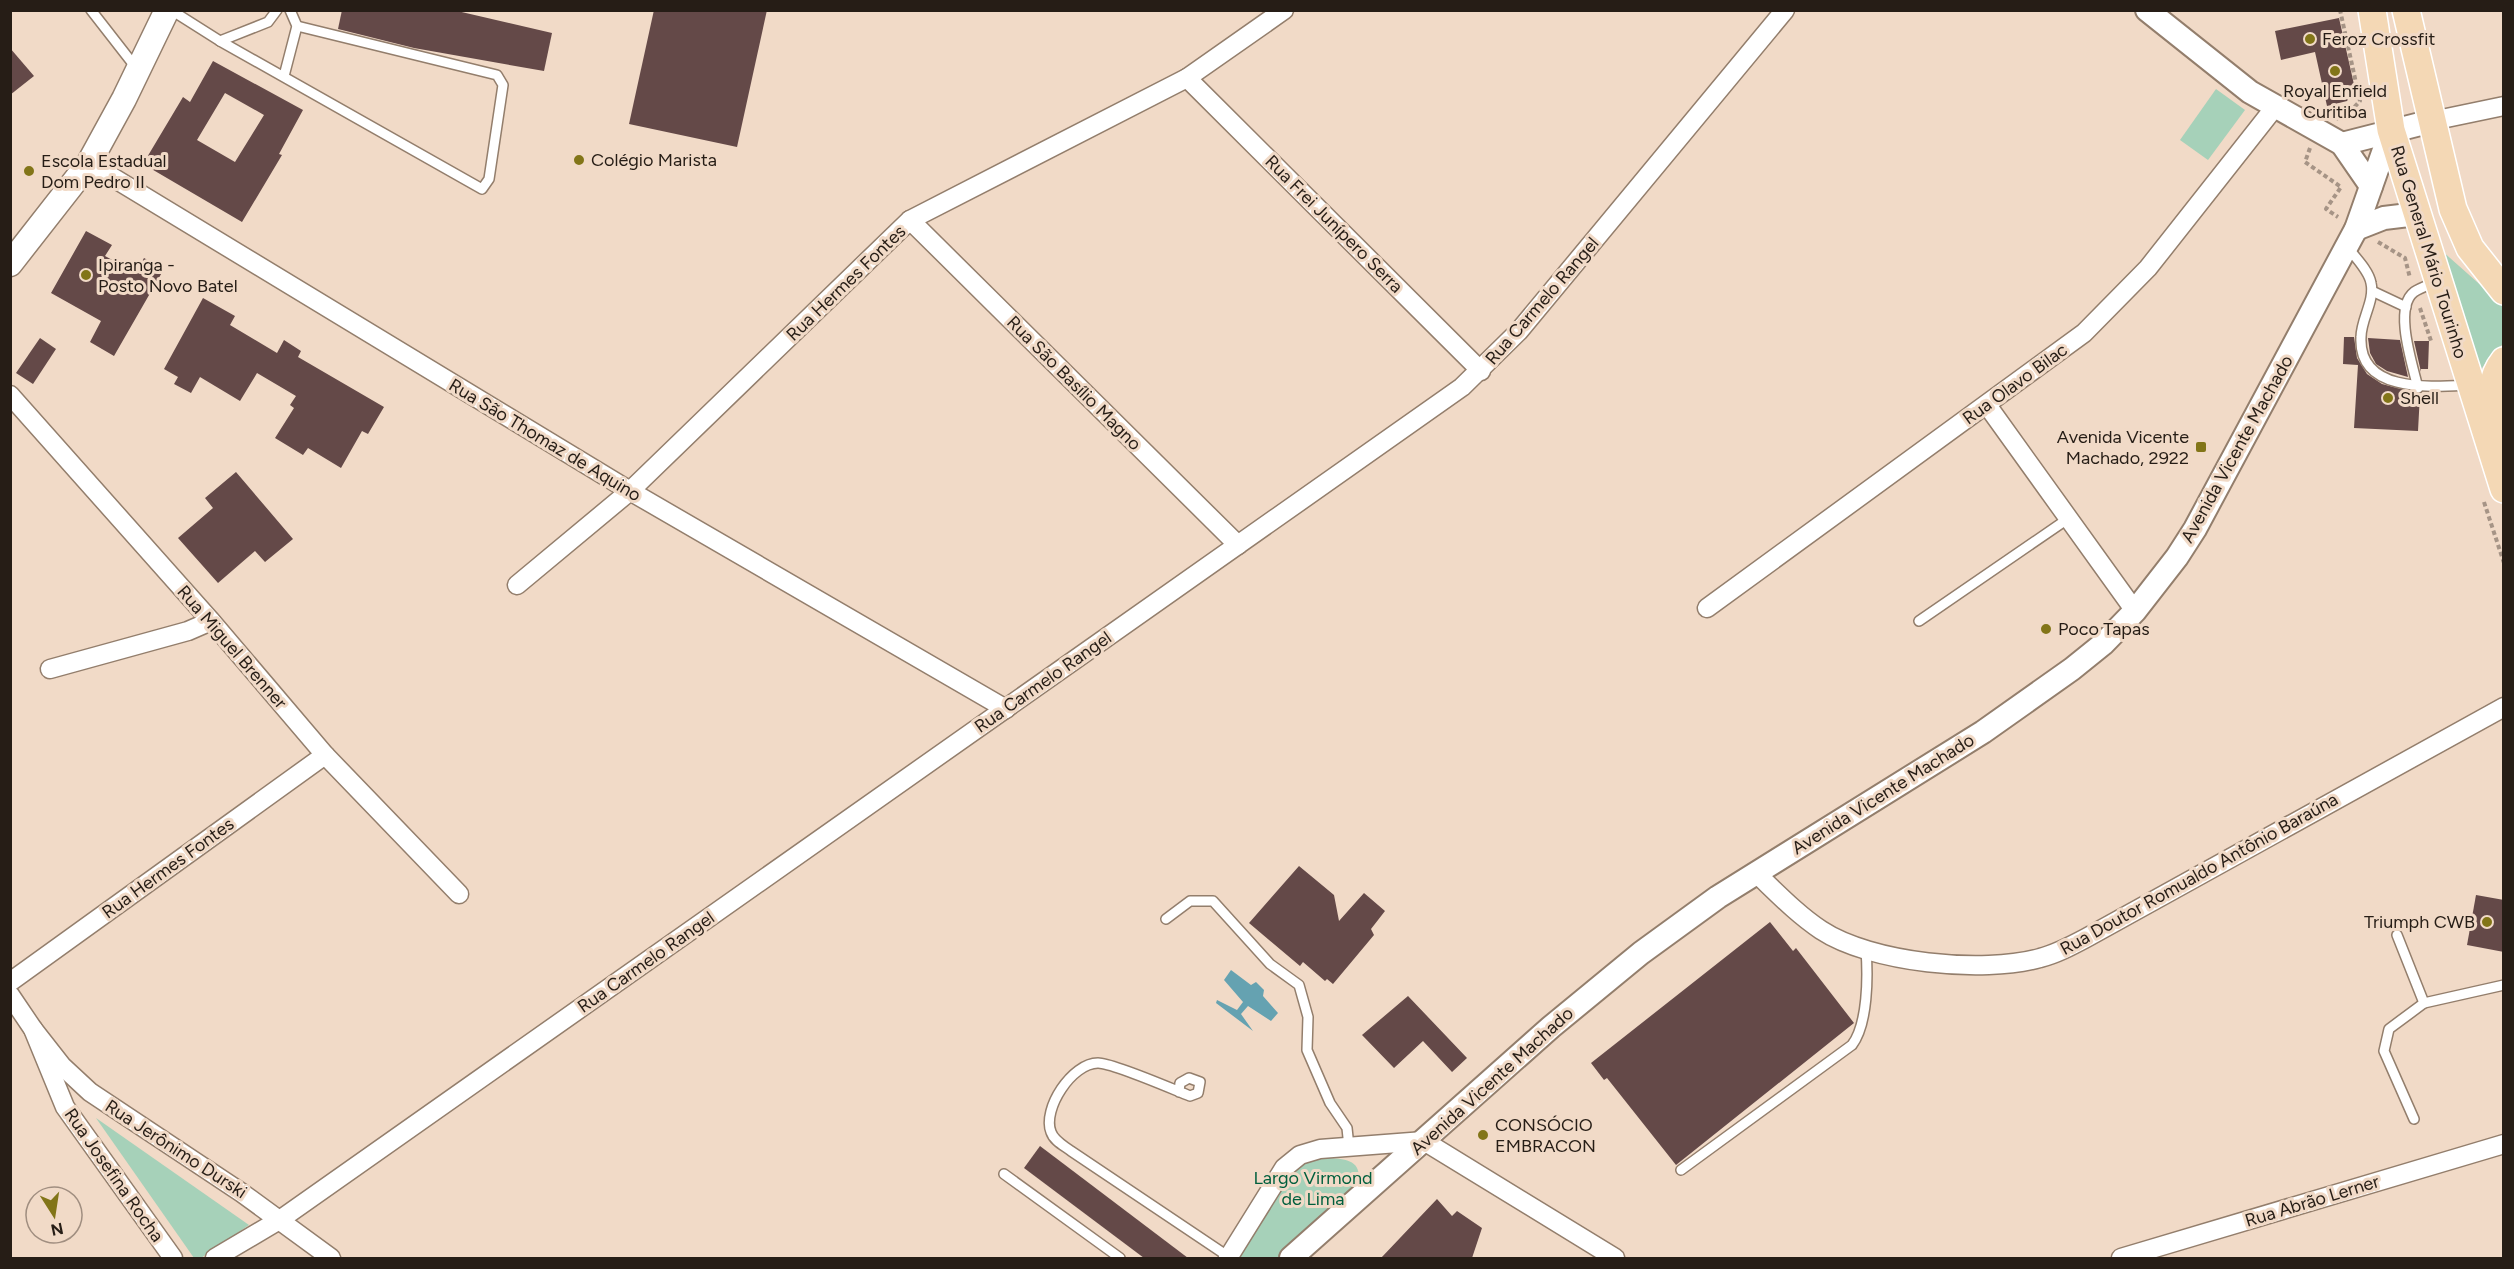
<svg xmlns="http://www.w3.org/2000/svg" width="2514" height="1269" viewBox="0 0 2514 1269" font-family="Figtree,sans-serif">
<rect width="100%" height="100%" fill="#f1dac7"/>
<g fill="#a6d1b9">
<path d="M2216 89 2245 110 2208 160 2180 140Z"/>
<path d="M2441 250 2503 305V344L2489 357 2476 378Z"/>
<path d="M96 1118 249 1225 201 1258H194Z"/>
<path d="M1316 1158C1337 1158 1368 1156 1356 1187L1277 1258H1237L1294 1167Z"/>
</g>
<path fill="#65a2b1" d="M1231 970 1251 985 1256 982 1264 990 1263 996 1278 1013 1271 1021 1248 1006 1241 1014 1253 1031 1216 1003 1217 1000 1237 1010 1243 1002 1224 980Z"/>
<g fill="#644948" fill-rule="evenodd">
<path d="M342 10H453L552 33 544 71 414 48 338 29Z"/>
<path d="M654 10H767L737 147 629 124Z"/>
<path d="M2339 18 2355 89 2347 101 2327 106 2315 52 2281 60 2275 31Z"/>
<path d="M10 48 34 76 10 95Z"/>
<path d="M213 61 303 110 279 154 282 155 242 222 143 164 183 97 190 102ZM225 93 264 115 235 162 197 140Z"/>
<path d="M86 231 112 245 105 256 136 273 144 258 164 269 114 356 90 342 101 321 51 293Z"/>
<path d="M203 298 235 316 230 325 277 353 284 340 301 351 298 357 384 407 368 434 362 431 341 468 308 448 303 455 275 438 294 408 290 405 296 396 257 373 240 401 200 377 191 393 174 384 178 377 164 369Z"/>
<path d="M2344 337H2354L2357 358 2367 374 2382 384 2420 394 2418 431 2354 428 2358 365 2343 364Z"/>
<path d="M40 338 56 349 33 384 16 373Z"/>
<path d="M2368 338 2400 340 2408 377 2387 371 2376 364 2370 353Z"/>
<path d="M2414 341H2429L2428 369H2421V372Z"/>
<path d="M236 472 293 539 265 562 255 551 218 583 178 538 213 508 205 498Z"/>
<path d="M1299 866 1334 895 1339 921 1364 893 1385 911 1371 929 1374 935 1333 984 1327 979 1325 981 1303 962 1300 966 1249 923Z"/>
<path d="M2476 895 2504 900V952L2467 945Z"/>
<path d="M1770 922 1793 951 1796 948 1854 1023 1676 1165 1607 1078 1604 1080 1591 1063Z"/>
<path d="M1408 996 1467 1058 1452 1072 1423 1041 1394 1068 1362 1035Z"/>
<path d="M1040 1146 1188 1258H1144L1024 1168Z"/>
<path d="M1437 1199 1452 1216 1457 1211 1482 1228 1472 1258H1381Z"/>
</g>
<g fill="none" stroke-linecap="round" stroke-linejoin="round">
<defs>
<g id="service">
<path d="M91 10 137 69"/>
<path d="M171 10 220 41 482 189 489 179 503 85 497 75 297 26"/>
<path d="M220 41 268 22 277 10"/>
<path d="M284 76 297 26 290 10"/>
<path d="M2348 248C2356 258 2369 271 2371 283 2375 301 2361 319 2361 337 2358 393 2431 387 2467 385"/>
<path d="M2372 291 2406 307"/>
<path d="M2418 388C2413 366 2393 308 2414 292 2420 288 2429 285 2436 282"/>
<path d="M1919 621 2069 518"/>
<path d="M1166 919 1190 901H1213L1270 964 1299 985 1308 1017 1307 1050 1330 1103 1347 1128 1349 1147"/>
<path d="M2397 935 2424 1003 2504 985"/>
<path d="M1179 1092 1180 1083 1189 1078 1200 1082 1198 1093 1190 1096C1172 1089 1113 1063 1098 1063 1072 1063 1042 1109 1051 1132 1054 1141 1063 1145 1071 1151L1229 1257"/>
<path d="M2414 1119 2384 1051 2389 1029 2424 1003"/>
<path d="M1681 1170 1852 1045C1868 1024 1868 976 1866 950"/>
<path d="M1004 1174 1120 1258"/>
</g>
<g id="minor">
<path d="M1187 78 1481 371"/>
<path d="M2432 121 2504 106"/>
<path d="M89 163 630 491 1006 709"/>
<path d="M910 220 1238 545"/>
<path d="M10 395 211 621 325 755 459 894"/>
<path d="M1987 405 2135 611"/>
<path d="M517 585 630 491 910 220 1187 78 1284 10"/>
<path d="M1707 608 2084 333 2148 268 2275 107"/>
<path d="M50 669 188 631 211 621"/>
<path d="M1756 873C1777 893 1797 914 1821 930 1871 963 1983 974 2040 958 2056 954 2071 946 2086 938L2504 707"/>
<path d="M10 982 325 755"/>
<path d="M10 995 33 1029 65 1107 173 1258"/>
<path d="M33 1029 62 1066 90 1092 242 1193 331 1258"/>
<path d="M215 1258 281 1219 1462 387 1519 331 1785 10"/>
<path d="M1228 1258 1284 1168 1300 1155 1320 1149 1424 1141 1615 1258"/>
<path d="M2121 1258 2504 1144"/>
</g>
<g id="tertiary">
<path d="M2147 10 2250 92 2342 144 2371 186"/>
<path d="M2342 144 2432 121"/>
<path d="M2356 229 2384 218 2417 214"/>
<path d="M1291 1258 1551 1027 1641 953 1718 897 1983 732 2072 669 2103 644 2135 611 2177 557 2195 529 2356 229 2391 130"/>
</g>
<path id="secondary" d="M10 264 89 163 124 99 167 10"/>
<g id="primary">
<path d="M2372 10 2391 130 2504 489"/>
<path d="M2406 10 2453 209 2470 248 2504 291"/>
<path d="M2496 426C2493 402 2488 381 2504 361"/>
</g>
</defs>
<use href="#service" stroke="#937e6c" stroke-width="12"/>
<use href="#minor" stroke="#937e6c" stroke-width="21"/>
<use href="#tertiary" stroke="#937e6c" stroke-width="26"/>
<use href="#secondary" stroke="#937e6c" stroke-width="27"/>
<use href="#primary" stroke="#fff" stroke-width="30"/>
<g stroke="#a69486" stroke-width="4" stroke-dasharray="4.5 3" stroke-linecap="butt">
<path d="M2336 119 2349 113 2360 101 2340 10"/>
<path d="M2310 148 2305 162 2341 187 2326 209 2338 217"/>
<path d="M2378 242 2405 258 2410 278"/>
<path d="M2420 308 2431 341"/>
<path d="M2484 502 2504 563"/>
</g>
<use href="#service" stroke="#fff" stroke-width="9"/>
<use href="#minor" stroke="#fff" stroke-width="18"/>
<use href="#tertiary" stroke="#fff" stroke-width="22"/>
<use href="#secondary" stroke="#fff" stroke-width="24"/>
<use href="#primary" stroke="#f4d8b5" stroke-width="27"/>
</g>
<g fill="#827518" stroke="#f1dac7" stroke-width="2">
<circle cx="2310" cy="39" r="6"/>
<circle cx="2335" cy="71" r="6"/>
<circle cx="579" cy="160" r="6"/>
<circle cx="29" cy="171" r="6"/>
<circle cx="86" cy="275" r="6"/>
<circle cx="2388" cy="398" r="6"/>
<rect x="2195" y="441" width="12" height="12" rx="3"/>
<circle cx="2046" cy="629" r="6"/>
<circle cx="2487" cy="922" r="6"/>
<circle cx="1483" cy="1135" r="6"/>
</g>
<g text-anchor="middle" stroke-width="6" stroke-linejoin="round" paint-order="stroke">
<g font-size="18" fill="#261d16" stroke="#f1dac7" text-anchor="start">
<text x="2322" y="45">Feroz Crossfit</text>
<text x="2335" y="97" text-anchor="middle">Royal Enfield<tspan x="2335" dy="21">Curitiba</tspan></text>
<text x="591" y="166">Colégio Marista</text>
<text x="41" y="167">Escola Estadual<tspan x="41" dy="21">Dom Pedro II</tspan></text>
<text x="98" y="271">Ipiranga -<tspan x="98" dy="21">Posto Novo Batel</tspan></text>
<text x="2400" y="404">Shell</text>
<text x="2189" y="443" text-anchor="end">Avenida Vicente<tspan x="2189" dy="21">Machado, 2922</tspan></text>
<text x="2058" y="635">Poco Tapas</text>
<text x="2475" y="928" text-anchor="end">Triumph CWB</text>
<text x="1495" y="1131">CONSÓCIO<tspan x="1495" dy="21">EMBRACON</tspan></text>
</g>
<g font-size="18" fill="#261d16" stroke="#f1dac7">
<text transform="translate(1334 224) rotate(45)" y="6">Rua Frei Junípero Serra</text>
<text transform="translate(2429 252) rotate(73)" y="6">Rua General Mário Tourinho</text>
<text transform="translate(846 283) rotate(-44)" y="6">Rua Hermes Fontes</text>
<text transform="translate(1542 301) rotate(-49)" y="6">Rua Carmelo Rangel</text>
<text transform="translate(1074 383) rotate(45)" y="6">Rua São Basílio Magno</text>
<text transform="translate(2015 384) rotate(-36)" y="6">Rua Olavo Bilac</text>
<text transform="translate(545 440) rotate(31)" y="6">Rua São Thomaz de Aquino</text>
<text transform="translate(2237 449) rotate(-61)" y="6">Avenida Vicente Machado</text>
<text transform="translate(232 647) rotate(49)" y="6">Rua Miguel Brenner</text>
<text transform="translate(1043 682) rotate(-35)" y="6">Rua Carmelo Rangel</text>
<text transform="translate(1883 794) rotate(-32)" y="6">Avenida Vicente Machado</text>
<text transform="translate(168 868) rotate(-36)" y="6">Rua Hermes Fontes</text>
<text transform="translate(2199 874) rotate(-29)" y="6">Rua Doutor Romualdo Antônio Baraúna</text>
<text transform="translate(646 962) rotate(-35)" y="6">Rua Carmelo Rangel</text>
<text transform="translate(1492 1081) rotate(-42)" y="6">Avenida Vicente Machado</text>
<text transform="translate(176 1149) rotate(33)" y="6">Rua Jerônimo Durski</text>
<text transform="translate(114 1175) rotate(55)" y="6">Rua Josefina Rocha</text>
<text transform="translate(2312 1201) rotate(-17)" y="6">Rua Abrão Lerner</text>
</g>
<g font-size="18" fill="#005f3d" stroke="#f1dac7">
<text x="1313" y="1184">Largo Virmond<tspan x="1313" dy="21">de Lima</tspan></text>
</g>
</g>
<rect width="2514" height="1269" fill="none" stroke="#261d16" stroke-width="24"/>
<g transform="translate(54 1215) rotate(168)"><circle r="28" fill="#f1dac7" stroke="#a08e80" stroke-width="1.5"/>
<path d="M0-4.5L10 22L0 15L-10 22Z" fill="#827518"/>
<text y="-9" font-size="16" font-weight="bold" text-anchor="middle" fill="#261d16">N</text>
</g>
</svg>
